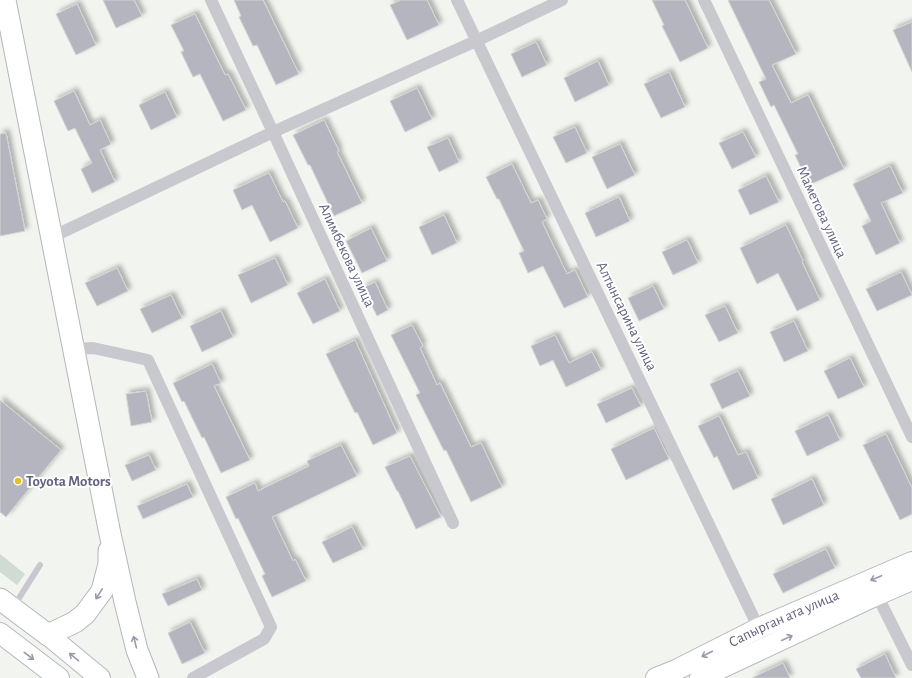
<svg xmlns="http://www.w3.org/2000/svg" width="912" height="678" viewBox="0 0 912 678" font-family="'Alegreya Sans',sans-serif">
<defs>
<filter id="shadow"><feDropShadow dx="3.5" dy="-3.5" stdDeviation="2" flood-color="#0004"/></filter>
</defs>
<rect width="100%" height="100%" fill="#f1f4ef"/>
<path fill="#d0dbd3" d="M0 554 25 574 17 585 0 572Z"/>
<g fill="#b5b5bf" stroke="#d4d5d2" filter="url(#shadow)">
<path d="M103 0H134L142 16 116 28Z"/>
<path d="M234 0H263L299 74 276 85 257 45 253 46 239 17 241 16Z"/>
<path d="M401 0H427L439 25 407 40 390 5Z"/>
<path d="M652 0H685L708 48 680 62 662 26 664 25Z"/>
<path d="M728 0H769L796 54 772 65 791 103 808 95 844 169 809 185 795 155 798 154 774 105 771 107 759 82 766 79Z"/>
<path d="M77 4 96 45 76 55 56 14Z"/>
<path d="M195 14 225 75 228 74 246 110 223 121 200 74 193 77 181 52 184 51 171 25Z"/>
<path d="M912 22V72L893 30Z"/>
<path d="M536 42 547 65 522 77 511 54Z"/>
<path d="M598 61 609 85 575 102 564 78Z"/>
<path d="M669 72 685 107 661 118 644 84Z"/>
<path d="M417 88 432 119 405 132 390 101Z"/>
<path d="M74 91 90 125 100 120 111 144 100 150 115 182 92 193 81 169 92 163 75 128 68 131 54 101Z"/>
<path d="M165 92 177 117 151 130 139 105Z"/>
<path d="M324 120 339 151 337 152 362 203 334 216 310 165H308L293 135Z"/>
<path d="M575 127 587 153 566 163 553 137Z"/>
<path d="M743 132 756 157 732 169 719 143Z"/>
<path d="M6 133 25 231 0 236V134Z"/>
<path d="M448 138 459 162 439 172 427 147Z"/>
<path d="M620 144 635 175 607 189 592 157Z"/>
<path d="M512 164 531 203 538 200 547 219 542 222 567 274 575 270 588 297 564 308 543 266 528 273 519 253 524 251 499 199H497L486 177Z"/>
<path d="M890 166 903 193 881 203 900 243 876 255 862 226 871 221 853 184Z"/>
<path d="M269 173 283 202 285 201 298 228 270 242 252 205 242 210 233 190Z"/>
<path d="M766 176 779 202 750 215 738 190Z"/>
<path d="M619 197 630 221 596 237 585 213Z"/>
<path d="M444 215 457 243 432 255 419 227Z"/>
<path d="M786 225 803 261 802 262 820 300 797 311 778 273 757 284 740 248Z"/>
<path d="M371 228 387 261 362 273 346 241Z"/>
<path d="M687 240 698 263 673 275 662 252Z"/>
<path d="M275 258 288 285 251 303 238 275Z"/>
<path d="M117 268 128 291 97 306 85 283Z"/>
<path d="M901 272 912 295 877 311 866 289Z"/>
<path d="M325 279 340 311 313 324 297 293Z"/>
<path d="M375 282 388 310 377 316 363 288Z"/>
<path d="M653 286 664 309 639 321 628 298Z"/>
<path d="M171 295 182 318 152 333 140 309Z"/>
<path d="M725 306 738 333 719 342 705 315Z"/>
<path d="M221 311 233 337 202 352 190 326Z"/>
<path d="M794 321 808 351 784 362 770 332Z"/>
<path d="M412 325 423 346 420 348 437 385 440 383 471 447 481 443 502 487 471 502 446 450 444 451 416 395 420 393 391 335Z"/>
<path d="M555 335 569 363 592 352 601 370 566 387 553 360 540 366 531 346Z"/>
<path d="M355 340 397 433 373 445 357 412 355 413 326 354Z"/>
<path d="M850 358 864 387 838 399 824 371Z"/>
<path d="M212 364 221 383 214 386 250 460 221 473 204 437 202 438 184 401 182 402 173 383Z"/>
<path d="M738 371 750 396 722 409 710 384Z"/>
<path d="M632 388 641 406 606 423 597 404Z"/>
<path d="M146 391 152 422 131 426 126 394Z"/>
<path d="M0 400 61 450 6 517 0 512Z"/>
<path d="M828 415 840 440 807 456 795 431Z"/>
<path d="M719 416 738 455 746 452 758 478 733 490 717 456 714 458 698 426Z"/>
<path d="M654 428 669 459 626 480 611 449Z"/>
<path d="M886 434 912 488V514L900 520 863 445Z"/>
<path d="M341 445 357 476 272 517 293 561 295 559 306 581 272 597 262 576 265 574 238 518 236 519 226 497 255 483 258 491 309 466 307 461Z"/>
<path d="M149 455 156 470 132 481 125 465Z"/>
<path d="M410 456 441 517 416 529 398 491H397L385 467Z"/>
<path d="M812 479 824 505 783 525 771 499Z"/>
<path d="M187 484 193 497 143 519 137 506Z"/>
<path d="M352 527 363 549 333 563 322 542Z"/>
<path d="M826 549 835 568 783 593 773 574Z"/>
<path d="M197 579 202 590 168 606 162 594Z"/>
<path d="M190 622 205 653 182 664 168 633Z"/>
<path d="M885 654 896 678H861L856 669Z"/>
<path d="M783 663 790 678H752Z"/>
</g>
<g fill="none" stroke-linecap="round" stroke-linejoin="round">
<defs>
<g id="primary">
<path d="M0 633 59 678"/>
<path d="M48 635 100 678"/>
<path id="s1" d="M656 678 676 670 759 628 912 562"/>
<path d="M700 678 877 595 912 580"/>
</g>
<g id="trunk">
<path d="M5 0 109 529 125 602 137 650 148 678"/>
<path d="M0 599 48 635 75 622 85 614 102 591 109 564V551"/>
</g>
</defs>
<use href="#primary" stroke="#b8b8bf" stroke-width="22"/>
<use href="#trunk" stroke="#b6b6bb" stroke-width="23"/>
<path stroke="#c8c8ce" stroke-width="6" d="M14 606 40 565"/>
<g stroke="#c8c8ce" stroke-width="12">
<path d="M211 0 273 132 453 523"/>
<path d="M457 0 761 633"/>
<path d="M704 0 912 437"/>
<path d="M52 237 273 132 476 41 562 0"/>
<path d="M74 349 93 348 148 360 271 627 264 639 193 678"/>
<path d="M877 595 912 665"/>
</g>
<use href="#primary" stroke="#fff" stroke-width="20"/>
<use href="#trunk" stroke="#fff" stroke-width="21"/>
</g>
<defs><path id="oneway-shaft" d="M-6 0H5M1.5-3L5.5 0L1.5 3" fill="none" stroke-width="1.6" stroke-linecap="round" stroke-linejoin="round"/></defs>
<g stroke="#9999ae">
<use href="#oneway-shaft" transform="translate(876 578) rotate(157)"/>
<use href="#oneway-shaft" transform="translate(99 594) rotate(122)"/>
<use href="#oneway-shaft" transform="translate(787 638) rotate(-25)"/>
<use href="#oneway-shaft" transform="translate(135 642) rotate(-104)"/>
<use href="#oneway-shaft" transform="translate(707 654) rotate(153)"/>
<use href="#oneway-shaft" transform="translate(29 656) rotate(37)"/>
<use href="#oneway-shaft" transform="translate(74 657) rotate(-141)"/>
</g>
<circle fill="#e8bf1c" stroke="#fff" stroke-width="1.5" cx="18" cy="481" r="4"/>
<g text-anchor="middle" stroke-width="4" stroke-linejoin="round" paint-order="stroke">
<g font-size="15" fill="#626282" stroke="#fff">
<text transform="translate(822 212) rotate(65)" y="5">Маметова улица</text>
<text transform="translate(347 255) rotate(65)" y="5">Алимбекова улица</text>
<text transform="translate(627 316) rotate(64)" y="5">Алтынсарина улица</text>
<text dy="5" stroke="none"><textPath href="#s1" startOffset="141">Сапырган ата улица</textPath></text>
</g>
<g font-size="15" font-weight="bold" fill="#626282" stroke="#fff" text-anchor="start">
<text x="26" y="486">Toyota Motors</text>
</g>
</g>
</svg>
